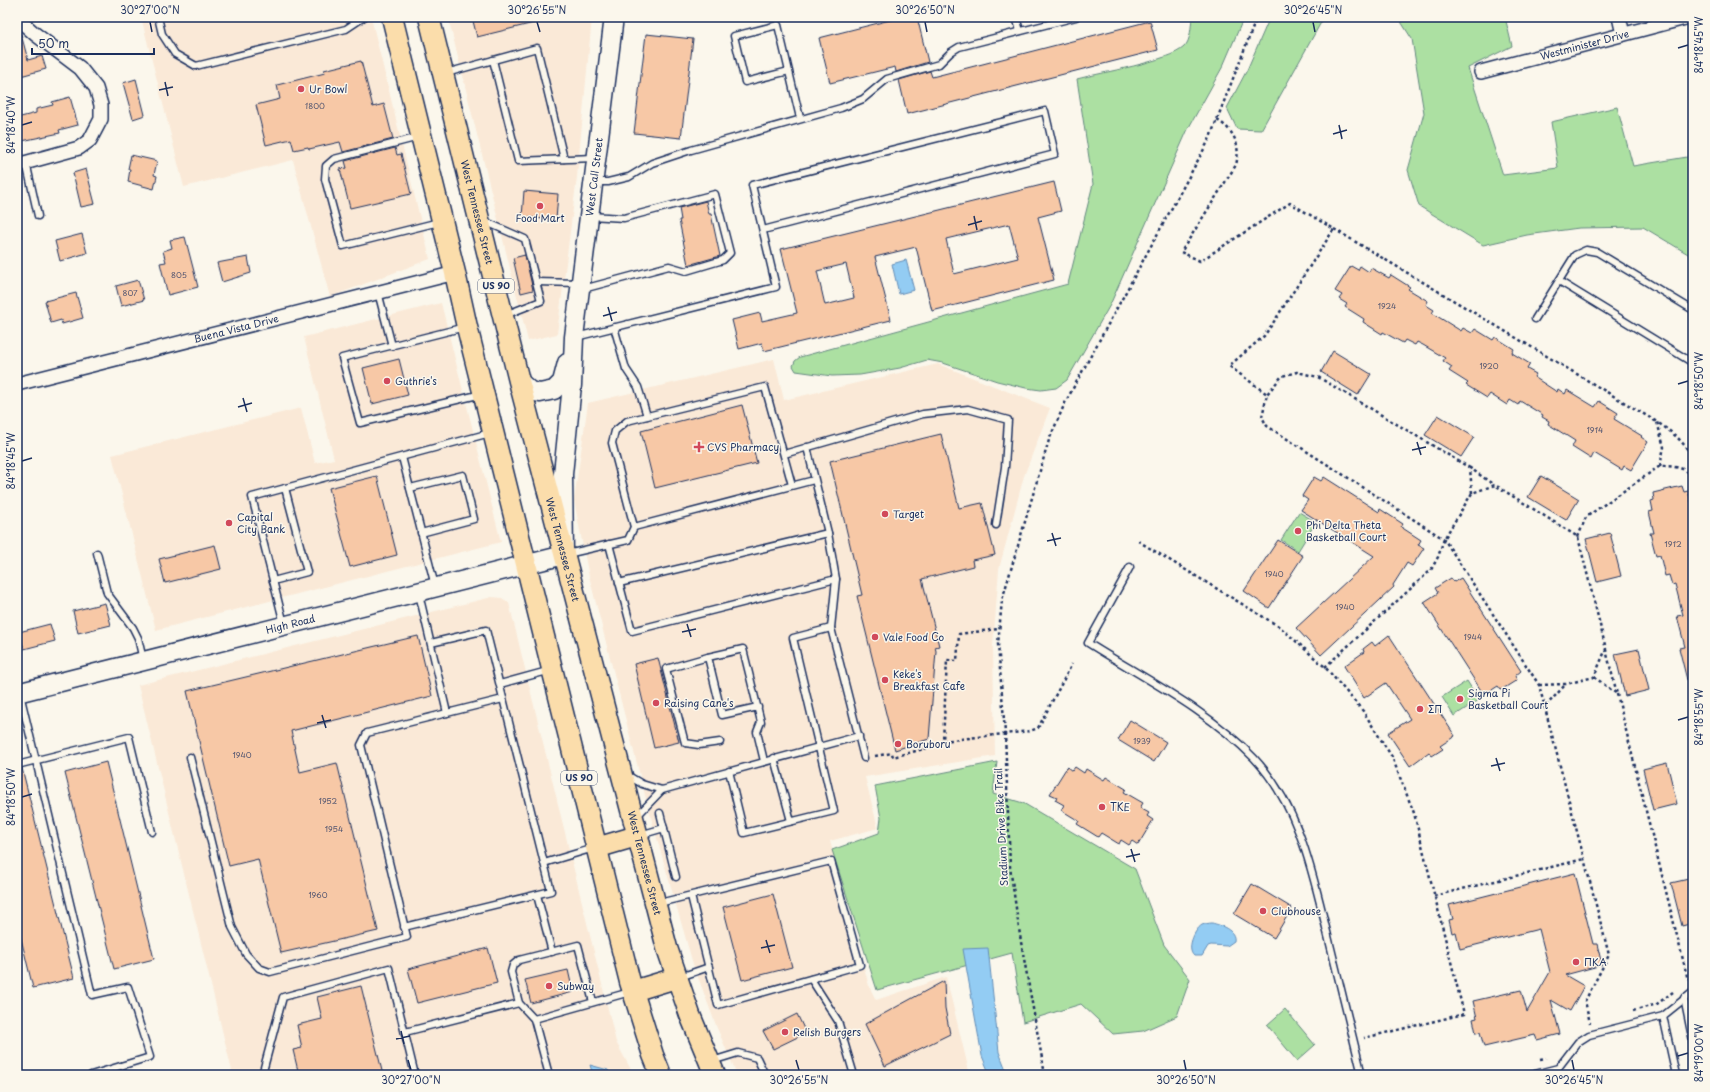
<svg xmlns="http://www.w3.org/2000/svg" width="1710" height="1092" viewBox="0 0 1710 1092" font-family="'Playpen Sans',sans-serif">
<rect width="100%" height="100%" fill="#fbf7ec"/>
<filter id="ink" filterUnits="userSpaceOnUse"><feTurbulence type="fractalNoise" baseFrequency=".025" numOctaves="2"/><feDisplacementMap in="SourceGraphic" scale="8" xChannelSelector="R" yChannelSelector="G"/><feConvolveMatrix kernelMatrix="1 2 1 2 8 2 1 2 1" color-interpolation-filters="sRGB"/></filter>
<g filter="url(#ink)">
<g fill="#fae9d7">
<path d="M141 17H371L430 259 330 297 293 160 184 187Z"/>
<path d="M448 17H592L577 177 557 334 528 341Z"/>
<path d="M441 303 501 542 156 630 112 455 301 408 315 463 334 459 304 337Z"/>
<path d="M774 359 784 400 938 364 1050 408 1024 476 999 569 993 646 995 756 865 777 878 828 830 841 869 986 876 1000 946 977 970 1075H737L717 1028 693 964 648 807 588 572 574 500 588 403Z"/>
<path d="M492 597 502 598 509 603 616 1042 634 1075H233L138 685Z"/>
</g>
<g fill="#ace0a2" stroke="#648880">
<path d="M1192 17H1244L1223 66 1188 129 1110 305 1067 380 1056 388 1041 390 1026 388 997 381 943 363 927 360 900 368 860 375 832 376 796 371 793 366 795 361 800 357 1068 284 1093 184 1077 79C1099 73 1170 61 1184 47 1191 41 1191 25 1192 17Z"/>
<path d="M1270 17H1324L1261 130 1237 129 1227 108 1247 70Z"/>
<path d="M1398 17H1505L1512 46 1468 68 1503 175 1558 168 1551 122 1617 107 1633 166 1693 156V257L1643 227 1579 228 1527 235 1483 245 1419 206 1408 170 1424 113 1412 39Z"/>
<path d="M1299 512 1316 522 1298 551 1281 540Z"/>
<path d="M1467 681 1479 700 1454 716 1442 697Z"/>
<path d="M997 762 993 794 1023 803 1135 869 1164 945 1190 979 1177 1016 1143 1031 1113 1034 1081 1004 1023 1022 1012 953 877 990 832 850 879 833 881 818 875 786Z"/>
<path d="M1285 1009 1315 1045 1297 1061 1267 1025Z"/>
</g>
<g fill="#93ccf3" stroke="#638db7">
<path d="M906 260 914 290 899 294 892 264Z"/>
<path d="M1212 923C1220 925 1236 930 1234 941L1227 946 1211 945 1208 946 1202 956H1194C1186 949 1194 930 1202 925 1205 924 1209 923 1212 923Z"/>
<path d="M988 948 999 1052 1008 1075H990L982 1056 963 949Z"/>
<path d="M590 1065 608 1070 610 1075H593Z"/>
</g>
<g fill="#f7c8a6" stroke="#1b2f5e" fill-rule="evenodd">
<path d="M472 17H538V22L477 37Z"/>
<path d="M902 17H917L928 62 896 72 895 67 830 83 819 38Z"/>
<path d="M1150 21 1158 50 907 114 899 80 930 71 932 77Z"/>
<path d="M21 34 28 60 42 56 46 69 17 77V35Z"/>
<path d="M646 34 693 39 681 138 634 133Z"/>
<path d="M361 61 373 107 384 104 393 139 343 152 340 142 309 149 308 147 294 150 291 139 266 145 256 105 280 99 277 85 325 73 324 70Z"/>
<path d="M136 79 145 115 133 119 123 83Z"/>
<path d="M70 97 78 125 59 130 60 133 17 142V118L36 113V109L53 105 52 102Z"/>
<path d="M395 148 397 155 401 154 411 194 350 208 340 169 347 168 345 161Z"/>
<path d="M131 155 157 161 154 175 157 176 154 189 128 182 130 169H128Z"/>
<path d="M86 169 95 204 81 207 73 173Z"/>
<path d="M1054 182 1061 211 1038 217 1054 280 932 311 916 247 875 257 891 320 764 351 762 343 739 349 732 320 760 313 762 321 797 313 781 249ZM1009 224 1018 258 954 274 946 239ZM846 264 854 298 825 305 817 271Z"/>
<path d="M524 191 558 194 556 220 522 217Z"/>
<path d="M706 201 709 214H711L720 256 688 265 679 220H681L679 208Z"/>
<path d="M82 234 87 253 60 261 55 241Z"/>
<path d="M185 237 198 287 168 295 160 263 166 262 163 251 172 248 170 240Z"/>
<path d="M525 255 533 290 521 293 513 258Z"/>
<path d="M248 257 251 273 222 282 217 263Z"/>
<path d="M1351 266 1358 270 1360 266 1369 272 1371 268 1389 278 1391 275 1410 287 1408 289 1428 301 1426 305 1434 310 1432 313 1461 331 1463 328 1472 333 1475 329 1493 340 1495 337 1514 349 1512 353 1530 364 1527 369 1536 374 1534 377 1557 392 1558 389 1565 394 1567 390 1595 407 1599 401 1618 413 1614 419 1642 436 1641 437 1648 442 1631 470 1624 466 1622 470 1594 453 1591 459 1572 447 1575 441 1548 424 1549 421 1542 417 1543 415 1520 401 1518 405 1510 400 1507 405 1490 394 1487 398 1466 385 1468 383 1449 371 1452 367 1443 361 1445 358 1423 345 1417 342 1415 345 1405 340 1403 343 1383 332 1382 334 1363 322 1364 319 1345 307 1347 304 1339 299 1342 295 1335 291Z"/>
<path d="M138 280 144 300 121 306 116 286Z"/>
<path d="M76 293 83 318 62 324 61 320 51 323 45 301Z"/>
<path d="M1333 351 1371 374 1358 395 1321 372Z"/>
<path d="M399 359 408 395 372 404 363 368Z"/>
<path d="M742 405 757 463 655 488 641 431Z"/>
<path d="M1438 415 1474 437 1461 457 1425 435Z"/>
<path d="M941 434 959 508 982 503 995 555 972 560 973 566 922 579 939 646 935 647 936 651 929 739 895 750 857 596 862 595 830 461Z"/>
<path d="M377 476 397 555 350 567 329 488Z"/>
<path d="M1541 476 1579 499 1566 520 1528 497Z"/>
<path d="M1314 477 1321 481 1324 477 1379 512 1380 509 1403 524 1401 527 1421 540 1418 545 1424 548 1412 566 1407 563 1393 585 1394 587 1321 655 1296 628 1374 556 1301 510 1308 500 1302 496Z"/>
<path d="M1682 486 1684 492 1688 491 1691 502 1693 501V684H1688L1679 648 1685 647 1677 616 1683 615 1675 584 1672 585 1669 575 1665 576 1660 555 1656 556 1650 533H1654L1649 512 1653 511 1651 501 1654 500 1653 493Z"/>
<path d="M1610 533 1621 576 1597 582 1586 539Z"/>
<path d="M1278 540 1303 556 1269 608 1244 591Z"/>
<path d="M215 545 221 569 165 583 159 559Z"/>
<path d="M1451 578 1454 582 1461 578 1521 671 1515 676 1517 680 1501 690 1498 686 1484 695 1424 602 1438 593 1435 588Z"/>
<path d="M105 603 111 625 78 633 73 611Z"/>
<path d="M50 624 55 641 24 649 19 632Z"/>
<path d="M1389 635 1455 736 1440 746 1443 749 1432 756 1429 752 1410 766 1388 733 1410 719 1386 683 1364 698 1344 666 1364 652 1363 649 1372 642 1375 646Z"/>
<path d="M418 636 432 696 291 731 300 772 337 763 378 931 281 953 258 859 229 866 187 691Z"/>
<path d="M1639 649 1649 690 1625 696 1615 654Z"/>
<path d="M658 658 679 742 654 748 634 664Z"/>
<path d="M1130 720 1166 742 1154 762 1118 740Z"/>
<path d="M106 762 154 959 114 969 65 773Z"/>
<path d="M1667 763 1677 804 1653 810 1643 769Z"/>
<path d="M1067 767 1072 771 1075 767 1084 773 1086 769 1104 780 1106 777 1126 789 1124 792 1143 803 1140 808 1149 813 1147 816 1153 820 1138 845 1132 841 1129 845 1121 840 1119 844 1101 833 1098 837 1077 824 1079 821 1061 810 1064 805 1055 800 1057 797 1050 794Z"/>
<path d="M22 768 74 978 33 988 17 922V769Z"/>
<path d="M1575 873 1593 944H1597L1602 965 1565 975 1584 986 1570 1011 1551 1000 1560 1034 1537 1040 1535 1035 1484 1047 1480 1032 1476 1033 1473 1019 1477 1018 1473 1001 1521 990 1527 1012 1550 972 1539 929 1460 949 1456 932 1452 933 1449 920 1453 919 1449 905Z"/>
<path d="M1693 878V923L1682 926 1671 883Z"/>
<path d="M1252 884 1292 908 1274 938 1234 914Z"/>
<path d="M773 894 792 967 742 980 723 907Z"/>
<path d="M488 948 497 983 417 1003 408 969Z"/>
<path d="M568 970 573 992 531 1003 525 980Z"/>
<path d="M944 981 945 1008 950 1034 885 1066 865 1024Z"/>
<path d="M361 986 383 1075H299L293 1050 302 1048 297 1025 322 1019 317 997Z"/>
<path d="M797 1014 806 1033 773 1049 763 1031Z"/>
</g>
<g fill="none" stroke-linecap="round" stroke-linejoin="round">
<defs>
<g id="lane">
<path d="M158 17 162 34 175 54 196 66 346 29 364 17"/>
<path d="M1016 17 1020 31"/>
<path d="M493 60 518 161 594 158"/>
<path d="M789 71 745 82 734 36 778 25 800 118"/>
<path d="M446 73 537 48 564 159"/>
<path d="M419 137 334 159 326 166 325 179 343 246 439 222"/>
<path d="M26 162 38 216"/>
<path d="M594 182H608L629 177 652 163 691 150 841 108 863 99 887 79 939 64 951 52 959 47 1076 17"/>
<path d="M484 221 525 239 541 301 505 315"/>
<path d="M1559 281 1693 363"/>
<path d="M536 282 579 283"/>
<path d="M583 289 669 266 686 271 723 260 730 253 715 194 624 218 590 216"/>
<path d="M378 292 392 346"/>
<path d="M1535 319 1575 255 1586 250 1597 252 1693 310"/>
<path d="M465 327 342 358 360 423 482 394"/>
<path d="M614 327 626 369 638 387 647 416"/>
<path d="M576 337 776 287 752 185 1045 111 1055 154 763 230"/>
<path d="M807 447 828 533 836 579 831 628 864 758"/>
<path d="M784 454 923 414 968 409 1008 420 1005 467 996 525"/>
<path d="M402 457 435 586"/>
<path d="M410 488 463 475 474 519 421 533"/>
<path d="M634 527 814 480"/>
<path d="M609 544 632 631 836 579"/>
<path d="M97 553 107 593 133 628 138 638 143 660"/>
<path d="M567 554 628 540 634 527 612 443 615 431 627 421 765 387 792 485"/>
<path d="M1130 567 1088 643C1145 679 1208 710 1254 758 1301 808 1313 876 1329 940 1340 985 1351 1030 1362 1075"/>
<path d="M273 581 307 572 285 488"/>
<path d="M619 583 828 533"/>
<path d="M419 594 447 713"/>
<path d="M284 624 252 497 490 433"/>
<path d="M708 657 666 669 685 743 699 745 720 742"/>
<path d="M500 684 551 670"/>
<path d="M20 694 92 995 128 987 150 1057 91 1075"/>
<path d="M758 707 722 715 708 657 743 649 761 722 757 732 764 761"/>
<path d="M190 757 232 927 246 954 259 968 270 972 407 937 361 745 367 733 503 699"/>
<path d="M774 758 791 821"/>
<path d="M17 765 129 737 152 832"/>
<path d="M729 771 744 833 834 811 793 638 831 628"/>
<path d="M627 775 642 784 662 790 859 736"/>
<path d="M660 813 676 877"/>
<path d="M637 816 662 790"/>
<path d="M640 835 664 828"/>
<path d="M544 863 594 848"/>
<path d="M537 895 552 952"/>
<path d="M659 903 831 861 860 965 718 1005 691 896"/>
<path d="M404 927 551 891 486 630 431 643"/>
<path d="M680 977 709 967"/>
<path d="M811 979 838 1021 854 1075"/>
<path d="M1684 998 1693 1042"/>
<path d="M1663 1016 1676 1075"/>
<path d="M534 1019 630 992"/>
<path d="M405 1032 519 1003"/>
<path d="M712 1061 738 1053 757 1058 765 1075"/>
<path d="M262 1075 283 997 389 968 415 1075"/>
<path d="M549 1075 534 1019 519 1003 511 972 513 965 519 960 578 945 593 1002"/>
<path d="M1531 1075 1558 1068 1578 1042 1589 1035 1663 1016 1693 992"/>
</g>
<g id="street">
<path d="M1619 17 1623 34"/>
<path d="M17 18 35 34 80 68 96 88 101 105V119L90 140 79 148 17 165"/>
<path id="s1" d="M1481 72 1689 17"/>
<path id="s2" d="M17 384 455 273"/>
</g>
<g id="secondary">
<path d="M519 381 530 391 540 393 554 390 562 382 567 363"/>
<path id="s3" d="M17 693 564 555 563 474 572 385 574 337 614 17"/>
</g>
<g id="primary">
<path d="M392 17 455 273 467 327 630 982 653 1055 661 1075"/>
<path id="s4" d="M429 17 519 381 667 948 690 1015 715 1075"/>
<path d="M596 848 637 836"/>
<path d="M633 991 676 978"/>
</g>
</defs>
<use href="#lane" stroke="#1b2f5e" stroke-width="9"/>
<use href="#street" stroke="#1b2f5e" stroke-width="16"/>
<use href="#secondary" stroke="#1b2f5e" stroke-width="21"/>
<use href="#primary" stroke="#1b2f5e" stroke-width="23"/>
<g stroke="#1b2f5e" stroke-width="2.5" stroke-dasharray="3 3" stroke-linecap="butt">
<path d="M1217 120C1234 130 1241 145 1236 165L1181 252 1200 261 1290 203 1334 229 1273 323 1264 336 1229 366 1267 394"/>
<path d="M1334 229 1657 422"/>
<path d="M1660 466 1664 447 1657 422C1672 432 1685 442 1693 459"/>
<path d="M1470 468 1318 377 1297 372 1282 376 1267 394 1262 417 1267 426 1444 539 1539 685 1609 955 1585 1001 1590 1023"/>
<path d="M1472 493 1470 468 1494 485"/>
<path d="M1578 537 1586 517 1660 466C1673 466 1684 467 1693 476"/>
<path d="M1138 541 1280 627 1325 667 1363 711 1392 757 1414 813 1464 1014 1364 1038"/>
<path d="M1325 667 1431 570 1438 557 1444 539 1472 493 1495 485 1578 537 1606 649 1594 677 1566 684"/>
<path d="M1594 677 1617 694 1606 650"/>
<path d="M1539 685 1566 684 1545 707"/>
<path d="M1617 694 1688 980"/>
<path d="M943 741 1030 731 1038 728 1072 664"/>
<path d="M875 756 892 753 893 757 939 745 943 741 947 660 957 661 959 634 998 629"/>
<path d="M1434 896 1584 859"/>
<path d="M1688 980 1693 975"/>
<path d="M1633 1011 1657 1004 1673 992"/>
<path d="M1540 1059 1546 1058"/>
<path d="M1045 1075 1021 942 1010 867 1005 733 998 644 1002 600 1049 440 1065 403 1209 140 1257 17"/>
</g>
<use href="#lane" stroke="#fbf7ec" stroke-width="6"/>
<use href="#street" stroke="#fbf7ec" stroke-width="13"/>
<use href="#secondary" stroke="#fbf7ec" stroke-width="18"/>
<use href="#primary" stroke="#fbddab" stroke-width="20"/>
</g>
</g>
<path fill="none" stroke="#1b2f5e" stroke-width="1.5" d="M150 22 152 32M537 22 540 32M925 22 927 32M1313 22 1315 32M1678 48 1688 45M165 82 168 96M159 90 173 87M22 125 32 122M1339 125 1342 139M1333 134 1347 130M974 216 977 230M968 225 982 221M608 307 612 321M603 316 617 312M1678 384 1688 381M243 398 247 412M238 407 252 403M1417 442 1421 455M1412 450 1426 447M22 461 32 458M1052 533 1056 546M1047 541 1061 538M687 624 691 637M682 632 696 629M322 715 326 728M1678 720 1688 717M317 723 331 720M1496 758 1500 771M1491 766 1505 763M22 797 32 794M1131 849 1135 862M1126 857 1140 854M766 940 770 953M761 948 775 945M401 1031 404 1044M396 1039 410 1036M1678 1056 1688 1053M408 1060 411 1070M796 1060 799 1070M1184 1060 1186 1070M1572 1060 1574 1070"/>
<g fill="#d1495b" stroke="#fbf7ec" stroke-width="1.5">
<circle cx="301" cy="89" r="4"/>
<circle cx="540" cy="206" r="4"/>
<circle cx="387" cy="381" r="4"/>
<path d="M697 441h4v4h4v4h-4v4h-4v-4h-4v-4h4z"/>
<circle cx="885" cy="514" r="4"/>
<circle cx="229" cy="523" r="4"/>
<circle cx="1298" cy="531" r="4"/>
<circle cx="875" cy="637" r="4"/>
<circle cx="885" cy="680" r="4"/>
<circle cx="1460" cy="699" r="4"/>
<circle cx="656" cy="703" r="4"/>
<circle cx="1420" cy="709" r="4"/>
<circle cx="898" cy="744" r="4"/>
<circle cx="1102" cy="807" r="4"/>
<circle cx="1263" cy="911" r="4"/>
<circle cx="1576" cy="962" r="4"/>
<circle cx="549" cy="986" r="4"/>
<circle cx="785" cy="1032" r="4"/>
</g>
<g text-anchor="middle" stroke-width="3" stroke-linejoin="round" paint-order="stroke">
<g font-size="8" fill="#525570">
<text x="315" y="109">1800</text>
<text x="179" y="278">805</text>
<text x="130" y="296">807</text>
<text x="1387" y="309">1924</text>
<text x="1489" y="369">1920</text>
<text x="1595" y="433">1914</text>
<text x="1673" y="547">1912</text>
<text x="1274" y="577">1940</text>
<text x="1345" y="610">1940</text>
<text x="1473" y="640">1944</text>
<text x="1142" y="744">1939</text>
<text x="242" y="758">1940</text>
<text x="328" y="804">1952</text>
<text x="334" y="832">1954</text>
<text x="318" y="898">1960</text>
</g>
<g fill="#fbf7ec" stroke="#5e6b89" stroke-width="1">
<rect x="478" y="279" width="36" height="14" rx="3"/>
<rect x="561" y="771" width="36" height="14" rx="3"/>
</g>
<g font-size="9" font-weight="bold" fill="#1b2f5e">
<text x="496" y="289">US 90</text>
<text x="579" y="781">US 90</text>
</g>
<g font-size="10" fill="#1b2f5e" stroke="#fbf7ec">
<text dy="4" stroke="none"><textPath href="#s1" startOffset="107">Westminister Drive</textPath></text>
<text dy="4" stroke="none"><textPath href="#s3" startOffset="944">West Call Street</textPath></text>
<text dy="4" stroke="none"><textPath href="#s4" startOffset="201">West Tennessee Street</textPath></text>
<text dy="4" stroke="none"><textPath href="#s2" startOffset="226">Buena Vista Drive</textPath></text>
<text dy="4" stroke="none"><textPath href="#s4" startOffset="549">West Tennessee Street</textPath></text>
<text dy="4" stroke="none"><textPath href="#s3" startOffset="282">High Road</textPath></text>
<text transform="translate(1001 827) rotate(-93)" y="4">Stadium Drive Bike Trail</text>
<text dy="4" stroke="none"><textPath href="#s4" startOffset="873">West Tennessee Street</textPath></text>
</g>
<g font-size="10" fill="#1b2f5e" stroke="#fbf7ec" text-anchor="start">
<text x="309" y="93">Ur Bowl</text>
<text x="540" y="222" text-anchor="middle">Food Mart</text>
<text x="395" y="385">Guthrie's</text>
<text x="707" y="451">CVS Pharmacy</text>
<text x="893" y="518">Target</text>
<text x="237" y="521">Capital<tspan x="237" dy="12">City Bank</tspan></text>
<text x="1306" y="529">Phi Delta Theta<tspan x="1306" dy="12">Basketball Court</tspan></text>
<text x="883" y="641">Vale Food Co</text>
<text x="893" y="678">Keke's<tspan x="893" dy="12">Breakfast Cafe</tspan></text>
<text x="1468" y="697">Sigma Pi<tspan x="1468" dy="12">Basketball Court</tspan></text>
<text x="664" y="707">Raising Cane's</text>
<text x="1428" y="713">ΣΠ</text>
<text x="906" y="748">Boruboru</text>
<text x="1110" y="811">TKE</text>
<text x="1271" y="915">Clubhouse</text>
<text x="1584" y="966">ΠΚΑ</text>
<text x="557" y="990">Subway</text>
<text x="793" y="1036">Relish Burgers</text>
</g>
</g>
<rect width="1710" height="1092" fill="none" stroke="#fbf7ec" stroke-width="44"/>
<path d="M32 48v6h122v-6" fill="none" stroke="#1b2f5e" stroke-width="2"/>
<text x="38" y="48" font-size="12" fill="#1b2f5e" stroke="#fbf7ec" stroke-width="3" paint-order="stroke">50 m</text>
<rect x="22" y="22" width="1666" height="1048" fill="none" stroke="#1b2f5e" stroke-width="1.5"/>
<g font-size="10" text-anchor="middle" fill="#1b2f5e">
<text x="150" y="14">30°27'00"N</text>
<text x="537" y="14">30°26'55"N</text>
<text x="925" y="14">30°26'50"N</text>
<text x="1313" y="14">30°26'45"N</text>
<text transform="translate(1699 45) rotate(-90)" y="4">84°18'45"W</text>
<text transform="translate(11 125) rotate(-90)" y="4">84°18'40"W</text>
<text transform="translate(1699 381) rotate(-90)" y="4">84°18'50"W</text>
<text transform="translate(11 461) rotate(-90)" y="4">84°18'45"W</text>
<text transform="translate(1699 717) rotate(-90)" y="4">84°18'55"W</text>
<text transform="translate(11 797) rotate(-90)" y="4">84°18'50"W</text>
<text transform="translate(1699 1053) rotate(-90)" y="4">84°19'00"W</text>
<text x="411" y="1084">30°27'00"N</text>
<text x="799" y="1084">30°26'55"N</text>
<text x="1186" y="1084">30°26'50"N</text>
<text x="1574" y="1084">30°26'45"N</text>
</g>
</svg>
